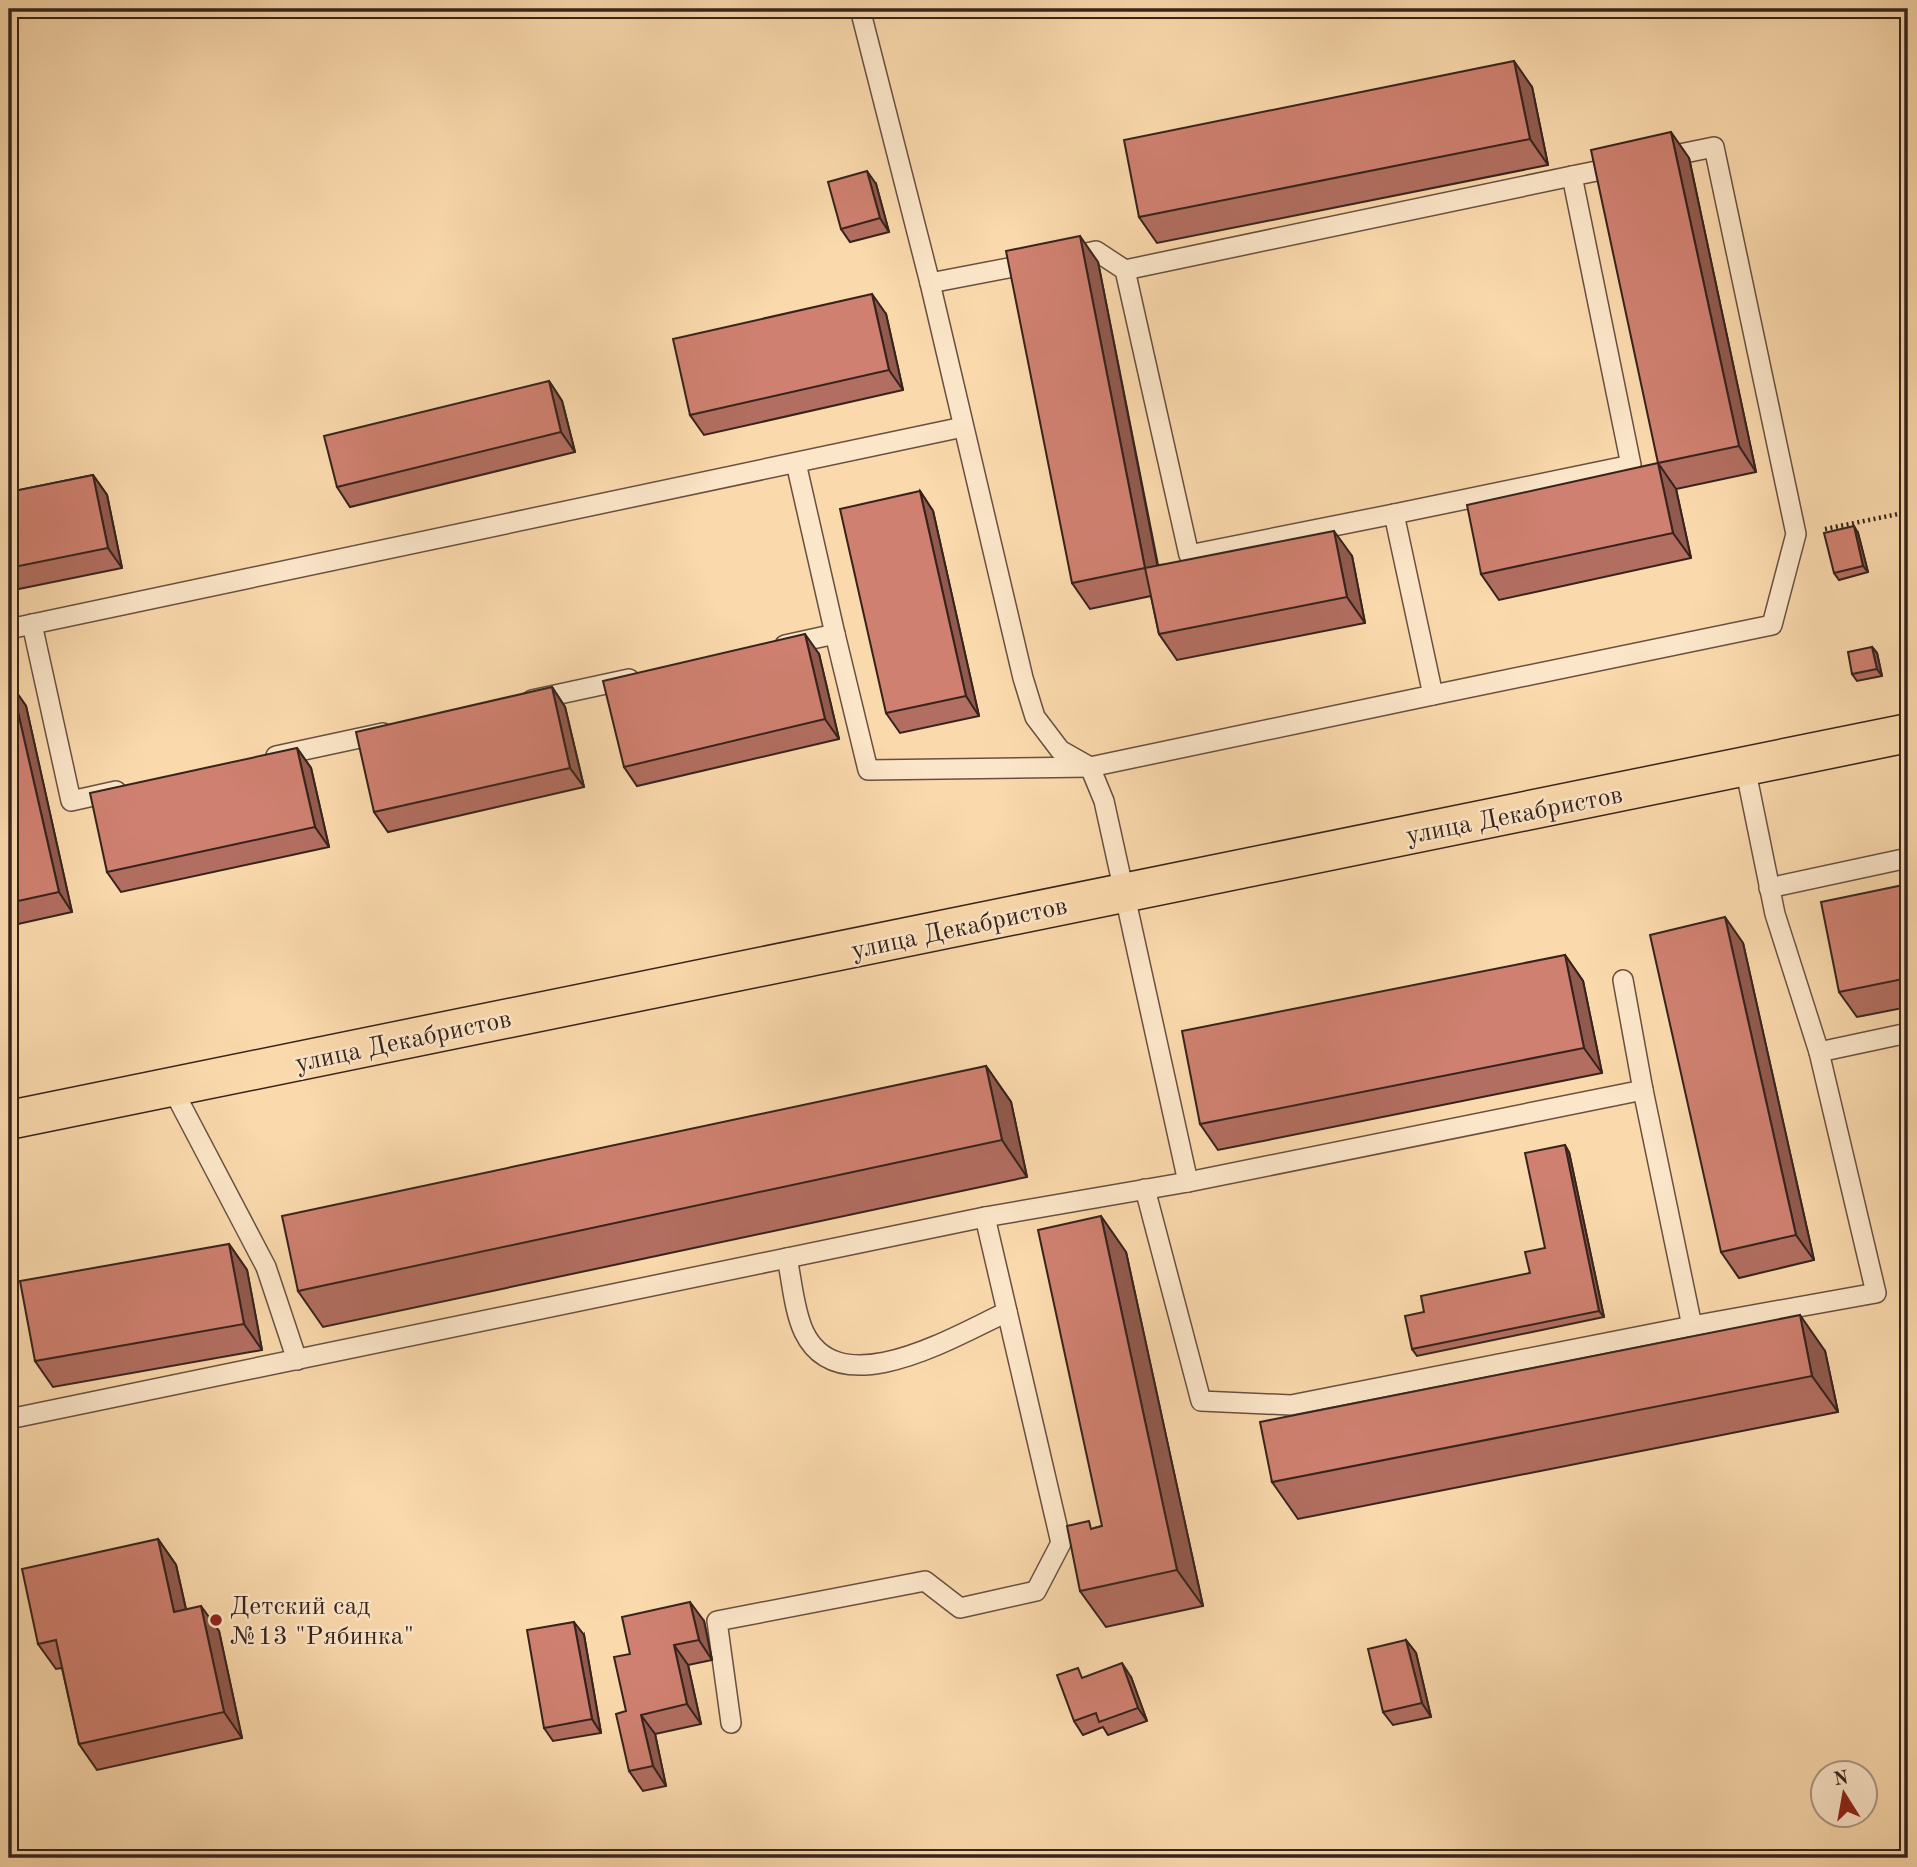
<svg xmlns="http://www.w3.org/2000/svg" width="1917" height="1867" viewBox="0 0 1917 1867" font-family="'Old Standard TT',serif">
<rect width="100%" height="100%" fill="#fad9ac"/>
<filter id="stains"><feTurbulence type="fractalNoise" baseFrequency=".00286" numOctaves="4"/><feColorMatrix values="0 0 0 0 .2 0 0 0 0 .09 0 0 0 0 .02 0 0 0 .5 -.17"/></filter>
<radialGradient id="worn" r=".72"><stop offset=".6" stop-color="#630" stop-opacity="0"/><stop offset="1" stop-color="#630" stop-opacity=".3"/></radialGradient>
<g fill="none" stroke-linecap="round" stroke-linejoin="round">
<defs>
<g id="lane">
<path d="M860 9 930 283 1023 678 1035 717 1060 750 1090 767 1104 801 1188 1182 1643 1090 1692 1326"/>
<path d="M1125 270 1572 176"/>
<path d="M930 283 1034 263"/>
<path d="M1394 514 1631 465 1572 176 1621 166"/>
<path d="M32 624 71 801 116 791"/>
<path d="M9 629 963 427"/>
<path d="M835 634 868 770 1090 767 1433 695 1394 514 1189 555 1125 270 1096 251 1067 257"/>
<path d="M785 645 835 634 796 463"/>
<path d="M1433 695 1772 625 1796 534 1714 147 1660 158"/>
<path d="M532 700 629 679"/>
<path d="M276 756 383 733"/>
<path d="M1769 888 1908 858"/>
<path d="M1623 980 1643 1090"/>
<path d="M1819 1052 1908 1033"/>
<path d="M172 1088 266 1267 297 1360"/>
<path d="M1145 1189 1201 1401 1291 1405 1692 1326 1876 1293 1819 1052 1775 914 1745 767"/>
<path d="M985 1217 1188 1182"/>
<path d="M787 1258C792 1281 794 1311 804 1332 840 1407 958 1334 1007 1312"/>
<path d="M9 1419 985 1217 1061 1543 1036 1591 960 1608 925 1581 717 1621 731 1723"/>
</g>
<path id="primary" d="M9 1120 1908 733"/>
</defs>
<use href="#lane" stroke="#685040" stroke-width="22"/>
<use href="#primary" stroke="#37231c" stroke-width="41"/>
<path stroke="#37231c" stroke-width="4.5" stroke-dasharray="2 3.5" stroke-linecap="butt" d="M1825 529 1908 512"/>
<use href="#lane" stroke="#fce6c9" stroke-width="19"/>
<use href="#primary" stroke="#fad9ac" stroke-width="38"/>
</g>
<g fill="#b26e60" stroke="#37231c" stroke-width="2">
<path d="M1532 87 1548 165 1157 243 1139 217Z"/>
<path d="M1689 158 1756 472 1676 489 1691 558 1499 600 1481 574 1658 463Z"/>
<path d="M876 184 889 232 850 242 841 229Z"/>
<path d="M1098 262 1158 565 1352 556 1365 623 1177 660 1159 634 1151 596 1090 609 1072 583Z"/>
<path d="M886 314 903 390 704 435 690 415Z"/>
<path d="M549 381 562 401 575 452 350 507 337 487Z"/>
<path d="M93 475 107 495 122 568 9 591V492Z"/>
<path d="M920 491 933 511 979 716 900 733 886 713Z"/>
<path d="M1858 533 1868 572 1839 580 1834 573Z"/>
<path d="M1872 647 1877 653 1882 676 1857 681 1852 674Z"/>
<path d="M819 654 839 739 637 786 624 767Z"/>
<path d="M12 686 26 706 72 912 9 926V687Z"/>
<path d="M552 687 565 707 584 787 388 832 374 812Z"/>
<path d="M297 748 311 768 329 847 121 892 107 872Z"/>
<path d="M1908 884V1007L1857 1017 1839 992Z"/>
<path d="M1743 943 1814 1260 1739 1278 1721 1252Z"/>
<path d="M1565 955 1583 981 1602 1073 1218 1150 1200 1124Z"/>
<path d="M986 1066 1011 1102 1027 1177 323 1327 298 1291Z"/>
<path d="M1569 1152 1604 1317 1417 1356 1412 1349 1424 1312 1530 1273 1545 1248Z"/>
<path d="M229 1244 247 1270 262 1350 53 1387 35 1361Z"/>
<path d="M1126 1252 1203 1606 1106 1627 1080 1591 1094 1528 1102 1526Z"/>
<path d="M1825 1351 1838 1412 1298 1519 1272 1482Z"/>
<path d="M158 1539 176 1565 186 1609 219 1631 242 1738 97 1770 79 1744 62 1668 56 1669 38 1644Z"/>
<path d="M704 1621 712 1660 688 1665 701 1724 655 1734 666 1786 643 1791 629 1771 626 1711 630 1654Z"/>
<path d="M584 1635 601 1733 553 1741 544 1728Z"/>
<path d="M1406 1640 1416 1653 1431 1717 1393 1725 1383 1712Z"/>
<path d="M1085 1677H1131L1147 1721 1108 1735 1103 1727 1083 1735 1074 1721Z"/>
</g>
<g fill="#915a4e" stroke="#37231c" stroke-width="2">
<path d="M1514 61 1532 87 1548 165 1530 139Z"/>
<path d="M1671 132 1689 158 1756 472 1739 446Z"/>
<path d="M867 171 876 184 889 232 880 218Z"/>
<path d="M1080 236 1098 262 1163 594 1145 568Z"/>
<path d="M872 294 886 314 903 390 889 370Z"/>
<path d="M549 381 562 401 575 452 561 432Z"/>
<path d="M1658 463 1676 489 1691 558 1673 533Z"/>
<path d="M93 475 107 495 122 568 108 548Z"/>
<path d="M920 491 933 511 979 716 966 696Z"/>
<path d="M1854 526 1858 533 1868 572 1863 566Z"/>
<path d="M1334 531 1352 556 1365 623 1347 597Z"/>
<path d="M805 634 819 654 839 739 825 719Z"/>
<path d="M1872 647 1877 653 1882 676 1877 669Z"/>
<path d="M12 686 26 706 72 912 59 892Z"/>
<path d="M552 687 565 707 584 787 570 768Z"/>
<path d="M297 748 311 768 329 847 315 827Z"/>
<path d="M1725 917 1743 943 1814 1260 1796 1235Z"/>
<path d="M1565 955 1583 981 1602 1073 1584 1048Z"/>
<path d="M986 1066 1011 1102 1027 1177 1002 1140Z"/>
<path d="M1565 1145 1569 1152 1604 1317 1599 1311Z"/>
<path d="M1101 1216 1126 1252 1203 1606 1177 1570Z"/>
<path d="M229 1244 247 1270 262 1350 244 1324Z"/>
<path d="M1800 1315 1825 1351 1838 1412 1812 1376Z"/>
<path d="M158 1539 176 1565 192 1637 174 1612Z"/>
<path d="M690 1602 704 1621 712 1660 699 1640Z"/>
<path d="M201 1606 219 1631 242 1738 224 1712Z"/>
<path d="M574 1622 584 1635 601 1733 592 1719Z"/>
<path d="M1406 1640 1416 1653 1431 1717 1422 1703Z"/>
<path d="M674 1645 688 1665 701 1724 687 1704Z"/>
<path d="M1122 1663 1131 1677 1147 1721 1138 1708Z"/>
<path d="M641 1715 655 1734 666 1786 653 1766Z"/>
</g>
<g fill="#cf8070" stroke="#37231c" stroke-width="2">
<path d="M1514 61 1530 139 1139 217 1124 140Z"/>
<path d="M1671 132 1739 446 1658 463 1591 150Z"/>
<path d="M867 171 880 218 841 229 828 182Z"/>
<path d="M1080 236 1145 568 1072 583 1006 251Z"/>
<path d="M872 294 889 370 690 415 673 339Z"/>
<path d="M549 381 561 432 337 487 324 436Z"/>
<path d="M1658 463 1673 533 1481 574 1467 505Z"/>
<path d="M93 475 108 548 9 568V492Z"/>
<path d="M920 491 966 696 886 713 840 509Z"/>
<path d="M1854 526 1863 566 1834 573 1824 533Z"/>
<path d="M1334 531 1347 597 1159 634 1145 568Z"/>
<path d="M805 634 825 719 624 767 603 681Z"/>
<path d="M1872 647 1877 669 1852 674 1848 652Z"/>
<path d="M12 686 59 892 9 903V687Z"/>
<path d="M552 687 570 768 374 812 356 732Z"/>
<path d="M297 748 315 827 107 872 90 793Z"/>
<path d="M1908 884V978L1839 992 1821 902Z"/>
<path d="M1725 917 1796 1235 1721 1252 1650 935Z"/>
<path d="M1565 955 1584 1048 1200 1124 1182 1031Z"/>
<path d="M986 1066 1002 1140 298 1291 282 1216Z"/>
<path d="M1565 1145 1599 1311 1412 1349 1405 1316 1424 1312 1421 1296 1530 1273 1525 1252 1545 1248 1525 1153Z"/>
<path d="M1101 1216 1177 1570 1080 1591 1067 1526 1089 1521 1091 1529 1102 1526 1038 1230Z"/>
<path d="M229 1244 244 1324 35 1361 20 1281Z"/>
<path d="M1800 1315 1812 1376 1272 1482 1260 1422Z"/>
<path d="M158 1539 174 1612 201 1606 224 1712 79 1744 56 1640 38 1644 22 1569Z"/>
<path d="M690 1602 699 1640 674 1645 687 1704 641 1715 653 1766 629 1771 616 1714 626 1711 614 1657 630 1654 622 1617Z"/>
<path d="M574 1622 592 1719 544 1728 527 1630Z"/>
<path d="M1406 1640 1422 1703 1383 1712 1368 1649Z"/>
<path d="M1122 1663 1138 1708 1099 1722 1096 1713 1074 1721 1057 1675 1078 1668 1082 1678Z"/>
</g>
<circle fill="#8f2418" stroke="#fce6c9" stroke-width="2.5" cx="216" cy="1620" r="7"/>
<g text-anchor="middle" stroke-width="5" stroke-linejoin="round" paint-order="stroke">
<g font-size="26" fill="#37231c" stroke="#fce6c9">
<text transform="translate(1514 814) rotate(-11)" y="9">улица Декабристов</text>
<text transform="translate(959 927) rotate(-12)" y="9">улица Декабристов</text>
<text transform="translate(403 1040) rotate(-12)" y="9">улица Декабристов</text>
</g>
<g font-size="26" fill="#37231c" stroke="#fce6c9" text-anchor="start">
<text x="230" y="1614">Детский сад<tspan x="230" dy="30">№13 "Рябинка"</tspan></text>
</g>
</g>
<rect width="1917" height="1867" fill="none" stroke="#fad9ac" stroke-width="35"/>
<rect x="10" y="10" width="1896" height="1846" fill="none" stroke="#37231c" stroke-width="3.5"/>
<rect x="18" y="18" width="1882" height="1832" fill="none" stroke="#37231c" stroke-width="2"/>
<g transform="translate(1844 1794) rotate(349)"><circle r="33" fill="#fce6c9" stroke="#ad9884" stroke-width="2"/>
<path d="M0-5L12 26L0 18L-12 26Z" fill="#8f2418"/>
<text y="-10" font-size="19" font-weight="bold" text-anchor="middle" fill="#37231c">N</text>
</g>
<rect width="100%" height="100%" filter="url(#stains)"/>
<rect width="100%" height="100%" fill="url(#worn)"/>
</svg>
